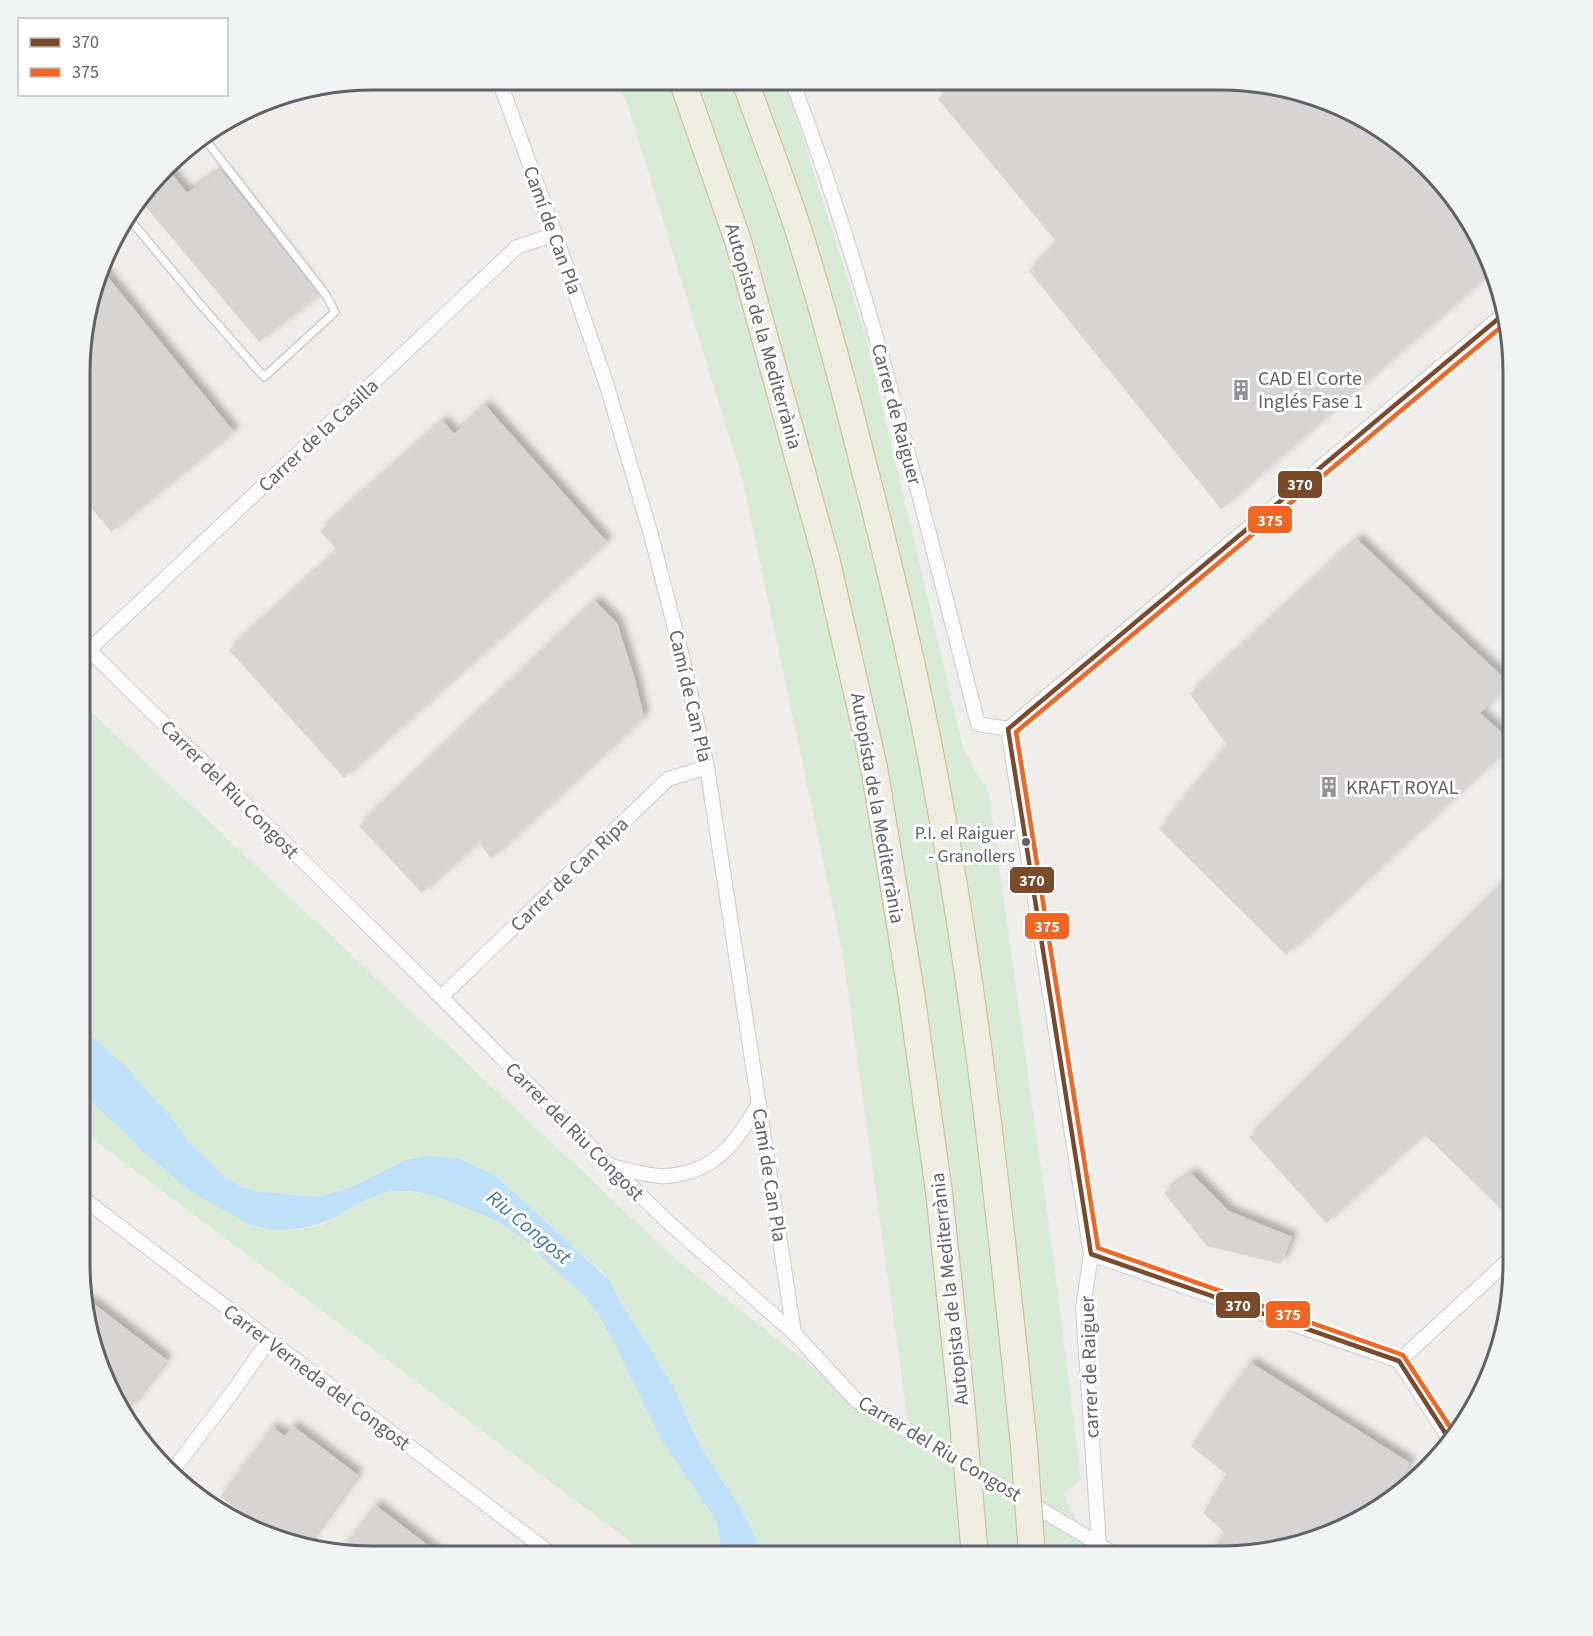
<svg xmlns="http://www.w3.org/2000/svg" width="1593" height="1636" viewBox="0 0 1593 1636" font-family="'Source Sans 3',sans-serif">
<defs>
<filter id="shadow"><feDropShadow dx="5.5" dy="-5.5" stdDeviation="3" flood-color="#0004"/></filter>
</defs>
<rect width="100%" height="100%" fill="#efeeea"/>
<g fill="#d8ebd6">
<path d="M616 80 784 81 787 88 867 341 963 748 989 794 1052 1247 1081 1480 1063 1494 1096 1556H765L739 1505 720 1478 702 1448 684 1410 603 1272 564 1239 497 1176 393 1167 349 1188 316 1197 254 1191 240 1186 226 1178 200 1154 184 1136 175 1122 126 1067 81 1027 83 704 680 1263 911 1444 842 950 743 482 628 106Z"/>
<path d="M81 1092 122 1130 139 1148 178 1181 259 1228 296 1230 321 1225 372 1197 381 1193 398 1191 429 1194 484 1215 507 1227 527 1243 584 1296 590 1302 619 1351 621 1358 660 1438 716 1520 723 1556H650L81 1130Z"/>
</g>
<path fill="#bfe0f9" d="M81 1027 126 1067 175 1122 189 1142 226 1178 240 1186 254 1191 316 1197 349 1188 406 1160 429 1156 460 1159 496 1176 608 1279 617 1296 673 1386 690 1425 702 1448 720 1478 739 1505 765 1556H723L716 1520 660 1438 621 1358 619 1351C609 1334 600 1316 588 1301 581 1291 570 1284 562 1276 544 1259 527 1241 507 1227 496 1220 483 1215 471 1210 443 1199 413 1185 383 1193 369 1197 355 1206 342 1213 313 1230 283 1234 250 1225L190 1191 139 1148 122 1130 81 1092Z"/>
<g fill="#d6d5d3" filter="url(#shadow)">
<path d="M957 81 1258 82 1367 119 1464 209 1494 270 1221 509 1029 271 1057 243 938 99Z"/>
<path d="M167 168 187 193 221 170 319 295 259 342 140 200Z"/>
<path d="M102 270 234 432 111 532 84 499 85 316Z"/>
<path d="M485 405 607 542 344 778 229 650 338 551 320 531 443 421 454 434Z"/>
<path d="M1357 539 1510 684 1480 713 1513 743 1286 955 1159 829 1227 745 1190 694Z"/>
<path d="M595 601 617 623 634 676 644 717 491 859 479 842 422 893 359 826Z"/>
<path d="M1513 873V1203L1504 1212 1424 1134 1326 1223 1249 1137Z"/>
<path d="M1191 1173 1229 1211 1292 1237 1281 1264 1207 1246 1164 1193Z"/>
<path d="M86 1298 167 1360 128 1410 116 1401 95 1358 84 1301Z"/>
<path d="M1250 1362 1410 1463 1399 1483 1406 1487 1384 1507 1314 1541 1239 1556H1207L1225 1533 1203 1513 1226 1474 1191 1446Z"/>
<path d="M293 1426 358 1475 305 1548 296 1546 233 1520 240 1511 220 1497 272 1427 285 1436Z"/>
<path d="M375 1505 442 1556H354L339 1553Z"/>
</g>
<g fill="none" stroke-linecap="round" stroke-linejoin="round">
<defs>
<path id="service" d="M127 216 200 304 264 377 335 312 326 295 204 138"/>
<g id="minor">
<path d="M499 80 555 234 607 386 651 535 681 652 707 767 794 1333"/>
<path d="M792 81C871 289 922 508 978 724L1008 729"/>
<path d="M83 644 441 997 609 1165 668 1222 794 1333 856 1400 1099 1544 1115 1556"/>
<path d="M89 650 517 247 555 234"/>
<path d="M441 997 668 779 707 767"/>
<path d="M611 1166C627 1170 644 1175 660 1176 671 1177 682 1174 692 1171 726 1160 741 1132 759 1104"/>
<path d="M81 1197 554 1556"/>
<path d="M1091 1254 1399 1361 1451 1442"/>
<path d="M1399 1361 1513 1256"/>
<path d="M170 1474 234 1390 269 1340"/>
<path d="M1099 1544 1083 1308 1091 1254 1008 729 1505 313"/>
</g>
<g id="motorway">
<path d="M682 80 738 241 827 562 874 767 911 992 939 1192 961 1399"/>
<path d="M745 81C762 129 781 177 797 226 822 304 843 383 863 463 890 567 915 672 935 778 977 999 1001 1223 1024 1446"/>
</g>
</defs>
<use href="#service" stroke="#cbcccc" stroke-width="10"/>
<use href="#minor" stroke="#cbcccc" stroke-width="16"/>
<use href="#motorway" stroke="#c8b996" stroke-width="28"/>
<use href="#service" stroke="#fdfcfc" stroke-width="7"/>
<use href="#minor" stroke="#fdfcfc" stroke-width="14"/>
<use href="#motorway" stroke="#f0ede3" stroke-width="26"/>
<defs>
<g id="motorway-bridge">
<path d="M961 1399 975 1556"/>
<path d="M1024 1446 1032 1556"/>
</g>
</defs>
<use href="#motorway-bridge" stroke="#c8b996" stroke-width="28" stroke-linecap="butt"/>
<use href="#motorway-bridge" stroke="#f0ede3" stroke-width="26"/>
<defs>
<path id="bus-1" d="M1451 1442 1399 1361 1091 1254 1008 729 1505 313"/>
<path id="bus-2" d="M1456 1436 1403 1355 1098 1248 1016 732 1507 322"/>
</defs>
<use href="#bus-1" stroke="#fff" stroke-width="9"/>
<use href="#bus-2" stroke="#fff" stroke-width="9"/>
<use href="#bus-1" stroke="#7a4b2a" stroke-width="4.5"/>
<use href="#bus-2" stroke="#f26522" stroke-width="4.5"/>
</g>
<defs>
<symbol id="building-bare" viewBox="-9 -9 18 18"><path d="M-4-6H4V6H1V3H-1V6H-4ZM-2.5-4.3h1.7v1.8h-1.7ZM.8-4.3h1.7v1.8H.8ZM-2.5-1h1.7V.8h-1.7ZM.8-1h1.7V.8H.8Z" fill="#919496" stroke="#fff" stroke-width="2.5" paint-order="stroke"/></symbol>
</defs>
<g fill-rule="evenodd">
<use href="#building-bare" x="1226" y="375" width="30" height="30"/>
<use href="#building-bare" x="1314" y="772" width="30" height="30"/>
</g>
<circle fill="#5f6368" stroke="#fff" stroke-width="2" cx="1026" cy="842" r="5"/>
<g text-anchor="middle" stroke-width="6" stroke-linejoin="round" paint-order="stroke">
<g font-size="18" fill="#5f6368" stroke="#fff" text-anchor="end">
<text x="1015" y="839">P.I. el Raiguer<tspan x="1015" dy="23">- Granollers</tspan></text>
</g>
<g font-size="20" fill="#5f6368" stroke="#fff">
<text transform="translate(553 230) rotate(70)" y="7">Camí de Can Pla</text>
<text transform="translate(764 336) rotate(74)" y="7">Autopista de la Mediterrània</text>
<text transform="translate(897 414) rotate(75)" y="7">Carrer de Raiguer</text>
<text transform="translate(318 435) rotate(-43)" y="7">Carrer de la Casilla</text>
<text transform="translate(691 696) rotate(77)" y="7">Camí de Can Pla</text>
<text transform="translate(230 789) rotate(45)" y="7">Carrer del Riu Congost</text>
<text transform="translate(878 808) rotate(80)" y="7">Autopista de la Mediterrània</text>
<text transform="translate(569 874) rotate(-44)" y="7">Carrer de Can Ripa</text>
<text transform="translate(575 1131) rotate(45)" y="7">Carrer del Riu Congost</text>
<text transform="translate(770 1175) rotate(81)" y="7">Camí de Can Pla</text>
<text transform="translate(949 1289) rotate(-96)" y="7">Autopista de la Mediterrània</text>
<text transform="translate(1089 1367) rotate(-92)" y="7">carrer de Raiguer</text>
<text transform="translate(317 1377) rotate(37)" y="7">Carrer Verneda del Congost</text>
<text transform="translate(940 1448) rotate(31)" y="7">Carrer del Riu Congost</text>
</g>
<g font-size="20" fill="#5f6368" stroke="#fff" text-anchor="start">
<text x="1258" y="385">CAD El Corte<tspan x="1258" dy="23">Inglés Fase 1</tspan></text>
<text x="1346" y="794">KRAFT ROYAL</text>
</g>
<g font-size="21" font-style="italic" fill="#4174aa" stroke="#fff">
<text transform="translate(529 1227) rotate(40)" y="7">Riu Congost</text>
</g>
</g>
<path d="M0 0H1593V1636H0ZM373 90H1220A283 283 0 0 1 1503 373V1263A283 283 0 0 1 1220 1546H373A283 283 0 0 1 90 1263V373A283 283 0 0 1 373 90Z" fill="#f2f3f3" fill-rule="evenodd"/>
<path fill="none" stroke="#5f6368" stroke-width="3" d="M373 90H1220A283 283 0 0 1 1503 373V1263A283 283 0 0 1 1220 1546H373A283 283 0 0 1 90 1263V373A283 283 0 0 1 373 90Z"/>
<g stroke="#fff" stroke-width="2">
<rect x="1277" y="470" width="46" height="29" rx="6" fill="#7a4b2a"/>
<rect x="1247" y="505" width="46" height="29" rx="6" fill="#f26522"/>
<rect x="1009" y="866" width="46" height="28" rx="6" fill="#7a4b2a"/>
<rect x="1024" y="912" width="46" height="28" rx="6" fill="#f26522"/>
<rect x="1215" y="1291" width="46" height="28" rx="6" fill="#7a4b2a"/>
<rect x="1265" y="1300" width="46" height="29" rx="6" fill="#f26522"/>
</g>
<g font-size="16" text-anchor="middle" font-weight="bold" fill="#fff">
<text x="1300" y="490">370</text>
<text x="1270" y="526">375</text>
<text x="1032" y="886">370</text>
<text x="1047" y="932">375</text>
<text x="1238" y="1311">370</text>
<text x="1288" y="1320">375</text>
</g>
<rect x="18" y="18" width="210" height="78" fill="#ffffff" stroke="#bfc1c3" stroke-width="1.5"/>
<rect x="30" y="38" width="30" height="9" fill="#7a4b2a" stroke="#bfc1c3" stroke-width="1.5"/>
<text x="72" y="48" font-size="18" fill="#5f6368">370</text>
<rect x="30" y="68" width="30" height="9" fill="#f26522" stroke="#bfc1c3" stroke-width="1.5"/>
<text x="72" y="78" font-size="18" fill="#5f6368">375</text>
</svg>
